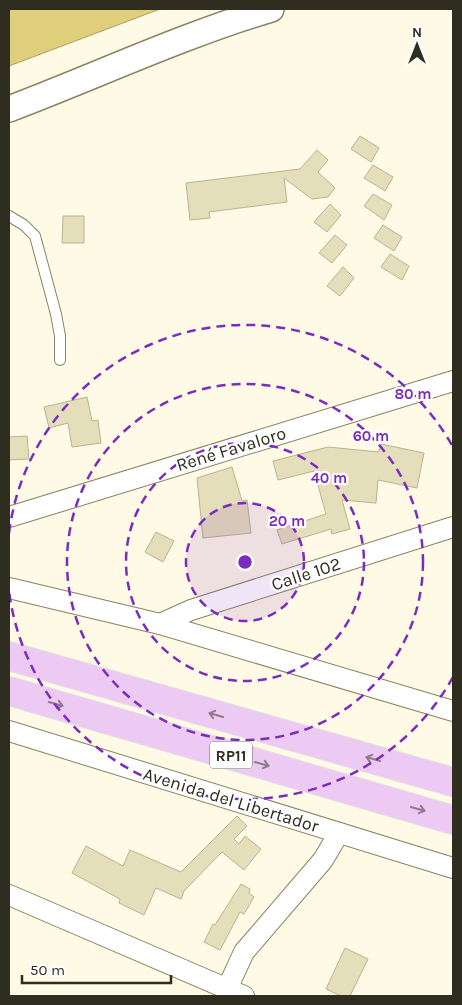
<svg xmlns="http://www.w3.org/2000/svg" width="462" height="1005" viewBox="0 0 462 1005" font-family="Karla,sans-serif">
<rect width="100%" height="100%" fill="#fefae5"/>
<path fill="#dfcf7c" stroke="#aa9e60" d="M9 9H160L9 66Z"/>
<g fill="#e5deba" stroke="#b9b390">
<path d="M360 136 379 148 371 162 351 149Z"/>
<path d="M317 150 328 160 318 172 335 188 328 197 312 199 284 178 287 202 209 212 210 218 190 220 186 183 300 169Z"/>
<path d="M373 165 393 177 385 191 364 178Z"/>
<path d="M373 194 392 205 384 220 364 206Z"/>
<path d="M330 204 341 215 327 232 314 222Z"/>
<path d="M63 216H84V243H62Z"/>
<path d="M383 225 402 237 394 251 374 238Z"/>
<path d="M335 235 347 245 332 263 319 253Z"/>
<path d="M390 254 409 266 402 280 381 267Z"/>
<path d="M343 267 354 278 340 296 327 286Z"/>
<path d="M87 397 92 421 98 420 101 443 72 447 68 423 49 428 44 407Z"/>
<path d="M27 436 29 459 9 460V437Z"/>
<path d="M381 444 424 453 417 488 378 480 376 503 342 500 350 529 332 534 331 529 282 544 277 530 326 514 314 471 278 480 273 461 328 447 379 452Z"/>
<path d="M232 467 242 501 247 500 251 533 203 538 197 478Z"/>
<path d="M156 532 174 541 163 562 145 552Z"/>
<path d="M237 816 247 826 234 839 239 844 245 836 261 849 244 870 222 852 184 891 181 899 156 888 144 915 119 903 120 899 72 873 86 846 123 866 130 850 181 872Z"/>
<path d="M241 884 250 889 249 893 254 897 244 914 240 912 220 950 204 942 213 924 215 925Z"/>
<path d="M345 948 368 959 350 996H341L326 989Z"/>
</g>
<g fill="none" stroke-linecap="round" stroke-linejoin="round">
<defs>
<path id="service" d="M9 216 24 225 35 236 56 314 60 336V360"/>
<g id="minor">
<path d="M9 517 453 381"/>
<path d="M9 588 160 624 453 711"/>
<path d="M160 624 191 610 453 527"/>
<path d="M9 731 453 868"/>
<path d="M9 895 244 996"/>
<path d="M227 989 244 952 323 860 339 833"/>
</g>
<path id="tertiary" d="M9 109C96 76 181 36 271 9"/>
<g id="primary">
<path d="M9 656 453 782"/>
<path d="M9 691 453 820"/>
</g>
</defs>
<use href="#service" stroke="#898362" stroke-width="12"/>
<use href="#minor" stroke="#898362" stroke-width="22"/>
<use href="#tertiary" stroke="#898362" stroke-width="28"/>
<use href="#primary" stroke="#e2e2e0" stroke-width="30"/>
<use href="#service" stroke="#fff" stroke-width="10"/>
<use href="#minor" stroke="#fff" stroke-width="20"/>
<use href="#tertiary" stroke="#fff" stroke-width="25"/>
<use href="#primary" stroke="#edcaf4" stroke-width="28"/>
</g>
<defs><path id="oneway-shaft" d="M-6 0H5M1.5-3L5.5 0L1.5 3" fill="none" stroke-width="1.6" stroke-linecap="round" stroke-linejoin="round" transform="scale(1.25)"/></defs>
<g stroke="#8e7c8a">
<use href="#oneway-shaft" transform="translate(56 704) rotate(16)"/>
<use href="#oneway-shaft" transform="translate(216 715) rotate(-164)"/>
<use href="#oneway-shaft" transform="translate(373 759) rotate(-164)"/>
<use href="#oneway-shaft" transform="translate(262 764) rotate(16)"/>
<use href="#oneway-shaft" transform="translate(418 809) rotate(16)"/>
</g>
<circle cx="245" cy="562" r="59" fill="#7b2cbf" fill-opacity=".12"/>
<g fill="none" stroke="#7b2cbf" stroke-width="2.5" stroke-dasharray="9 6">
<circle cx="245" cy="562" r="59"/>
<circle cx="245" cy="562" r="119"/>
<circle cx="245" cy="562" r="178"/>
<path d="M453 677A238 238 0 0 1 9 591M9 533A238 238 0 0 1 453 447"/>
</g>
<g text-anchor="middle" stroke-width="4.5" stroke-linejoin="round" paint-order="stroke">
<rect fill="#fff" stroke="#6d6c62" stroke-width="1" x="210" y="741.5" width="42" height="27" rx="4"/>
<g font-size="16" font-weight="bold" fill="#2f2d1f">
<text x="231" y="761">RP11</text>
</g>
<g font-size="18" fill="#2f2d1f" stroke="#fff">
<text transform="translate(231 449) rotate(-17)" y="6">René Favaloro</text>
<text transform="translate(306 574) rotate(-18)" y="6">Calle 102</text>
<text transform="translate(231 800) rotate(17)" y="6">Avenida del Libertador</text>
</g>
</g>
<circle cx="245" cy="562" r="8" fill="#7b2cbf" stroke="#fff" stroke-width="2.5"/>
<g font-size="15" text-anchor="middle" font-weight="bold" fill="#7b2cbf" stroke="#fff" stroke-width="4.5" stroke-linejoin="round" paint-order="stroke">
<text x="413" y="399">80 m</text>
<text x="371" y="441">60 m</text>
<text x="329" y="483">40 m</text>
<text x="287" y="526">20 m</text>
</g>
<rect width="462" height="1005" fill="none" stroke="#2f2d1f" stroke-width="20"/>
<g transform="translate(417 45)" stroke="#ffffff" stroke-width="4" paint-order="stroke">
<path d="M0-4L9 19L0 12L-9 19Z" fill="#2f2d1f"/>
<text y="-8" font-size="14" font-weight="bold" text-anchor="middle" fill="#2f2d1f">N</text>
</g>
<path d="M22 975v8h149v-8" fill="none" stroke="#2f2d1f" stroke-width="2.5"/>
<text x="30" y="975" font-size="15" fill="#2f2d1f" stroke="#ffffff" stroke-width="4" paint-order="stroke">50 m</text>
</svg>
